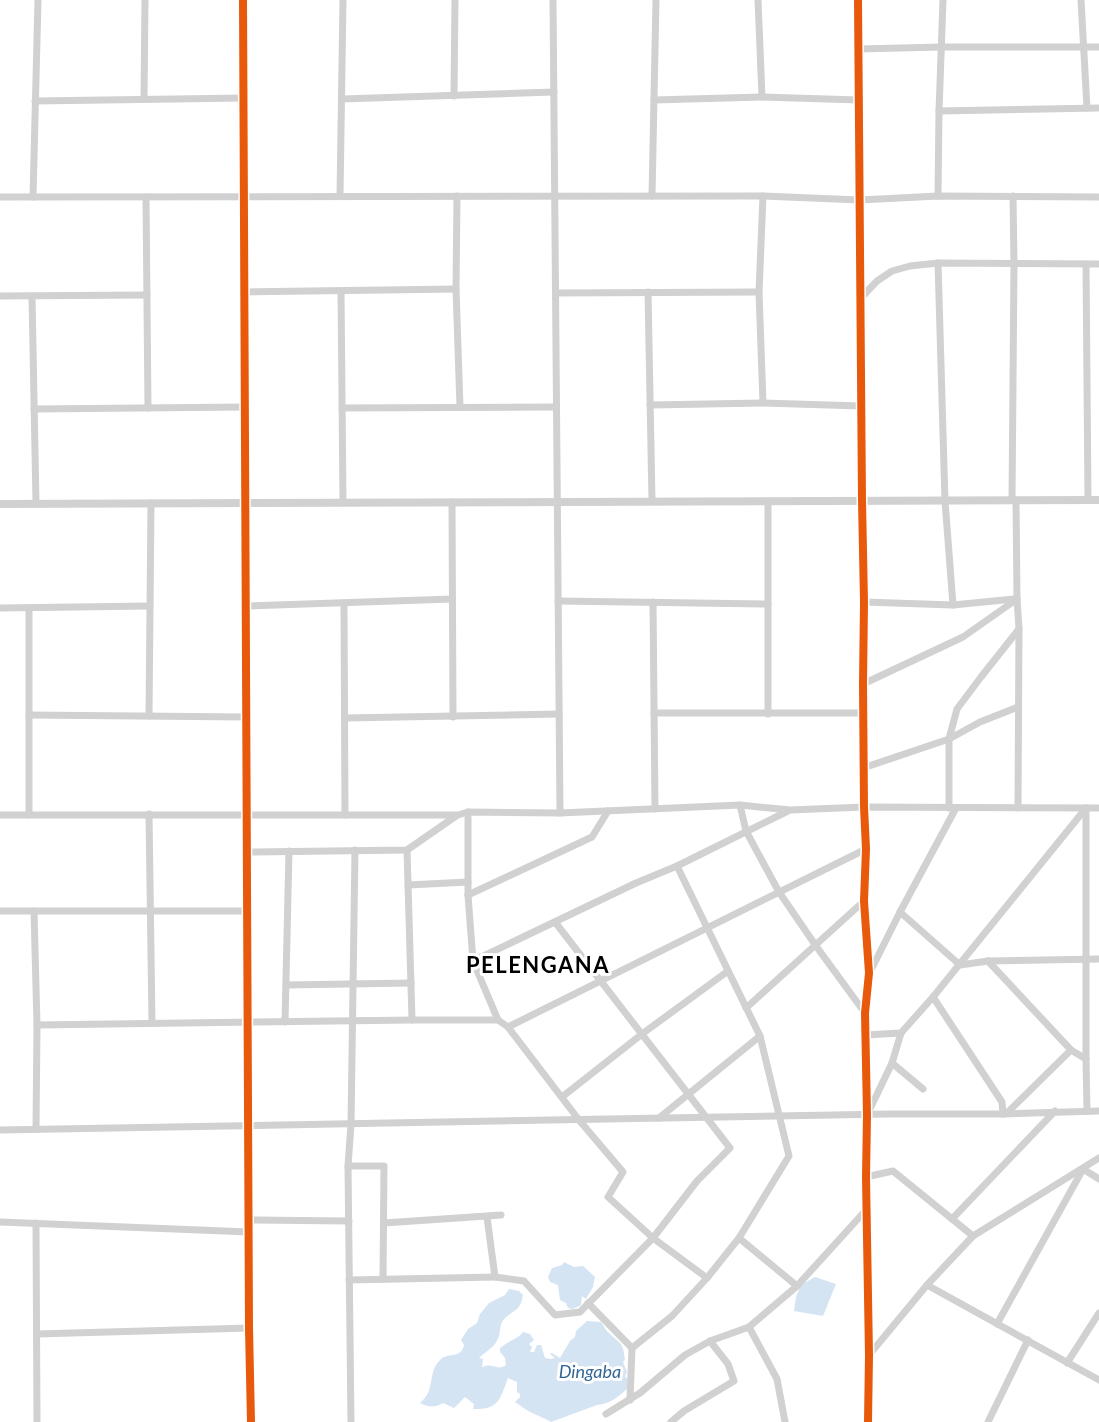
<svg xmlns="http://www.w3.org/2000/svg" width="1099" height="1422" viewBox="0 0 1099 1422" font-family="Lato,sans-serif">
<rect width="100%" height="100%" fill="#fff"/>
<g fill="#d4e4f3">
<path d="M564 1262 574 1267 583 1266 595 1277 593 1287 586 1299 582 1296 581 1305 573 1309 568 1308 566 1303 560 1300 558 1285 550 1282 548 1277 552 1268 562 1265Z"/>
<path d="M815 1277 836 1284 823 1316 794 1311 796 1297 801 1285Z"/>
<path d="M509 1289 519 1291 523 1295C522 1298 522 1302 520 1305 516 1312 507 1314 502 1322 500 1326 500 1332 499 1336 495 1348 487 1350 479 1358L483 1359 482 1367C485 1366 489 1365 492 1366 499 1367 500 1369 506 1365L505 1358 500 1352V1348C508 1341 518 1339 523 1332L530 1334 534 1340 529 1344 532 1347 530 1352H534L537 1345H541L545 1358 551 1359 555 1358 550 1354 552 1353 560 1358 570 1341 575 1337 576 1331 587 1321 601 1322C604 1326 606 1331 610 1334 622 1345 623 1343 625 1360L623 1362 627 1372 625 1376 628 1380 627 1389C618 1397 610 1404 597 1405L551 1422C544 1418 539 1416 532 1413 527 1411 520 1405 515 1402L520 1397V1394L517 1392V1382L508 1378C500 1399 499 1410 473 1409L474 1404 465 1397 454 1408 443 1403C435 1408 428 1407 420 1403 437 1389 426 1373 441 1359 450 1352 461 1359 464 1345L461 1340 468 1329 477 1323 480 1314 489 1303 505 1295Z"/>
</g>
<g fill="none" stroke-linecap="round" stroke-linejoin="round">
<g stroke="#d1d1d1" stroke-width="7">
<path d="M553 0 560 813"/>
<path d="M758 0 762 97"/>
<path d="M858 0 862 500 864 602 863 684 864 807 866 849 864 901 869 973 865 1013 867 1115 866 1177 869 1355 868 1422"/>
<path d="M1081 0 1087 108"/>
<path d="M859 49 941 47H1099"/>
<path d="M454 96 455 0"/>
<path d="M144 99 145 0"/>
<path d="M342 99 554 92"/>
<path d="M654 100 762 97 859 100"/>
<path d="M35 101 243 98"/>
<path d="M939 111 1099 108"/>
<path d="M340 196 343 0"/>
<path d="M457 196 456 289 460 407"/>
<path d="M652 196 656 0"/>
<path d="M938 196 939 111 943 0"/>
<path d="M0 197 763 196 860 200 938 196 1099 197"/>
<path d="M33 197 38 0"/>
<path d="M146 197 148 408"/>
<path d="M938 263 945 501 953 605"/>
<path d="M1086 264 1088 500"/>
<path d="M341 291 343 502"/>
<path d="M244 292 456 289"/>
<path d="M648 292 652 501"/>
<path d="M556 293 759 292"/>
<path d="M0 296 147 295"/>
<path d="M32 296 36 503"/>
<path d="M860 299 877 281 892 271 910 266 938 263 1099 264"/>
<path d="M763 403 759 292 763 196"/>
<path d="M650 405 763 403 861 406"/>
<path d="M342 408 556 407"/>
<path d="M34 409 245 407"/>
<path d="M1012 500 1014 263 1013 196"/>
<path d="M1016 500 1017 599 1019 629 1018 808"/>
<path d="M768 501V714"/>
<path d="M452 502 453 717"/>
<path d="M558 601 768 604"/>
<path d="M653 602 655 809"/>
<path d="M864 602 953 605 1014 599"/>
<path d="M344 603 345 815"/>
<path d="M246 606 452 599"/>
<path d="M0 608 150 606"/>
<path d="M29 608V815"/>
<path d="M863 684 963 637 1017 599"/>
<path d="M654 713H863"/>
<path d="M29 715 246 717"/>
<path d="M149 716 151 503"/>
<path d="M345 718 559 714"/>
<path d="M863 768 949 739 980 722 1018 707"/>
<path d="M740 805 746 831 779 892 816 946 865 1013"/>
<path d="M949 808V739L957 709 981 677 1019 629"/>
<path d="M1086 808V1059L1087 1111"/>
<path d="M468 812V895L473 961 498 1020 508 1027 579 1120 623 1172 608 1197 653 1238 707 1278"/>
<path d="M149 814 152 1023"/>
<path d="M0 815H458L468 812 560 813 740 805 790 810 864 807 1099 808"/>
<path d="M407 850 412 1020"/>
<path d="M248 852 407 850 456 816"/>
<path d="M408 885 468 882"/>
<path d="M468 895 592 837 608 811"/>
<path d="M0 911H247"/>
<path d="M34 911 37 1025 36 1129"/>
<path d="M900 912 960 965 988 961 1099 959"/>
<path d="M473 961 636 883 677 866 788 811"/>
<path d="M988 961 1071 1050 1086 1059"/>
<path d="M871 970 900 912 956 808"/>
<path d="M286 985 411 983"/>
<path d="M933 997 1002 1102 1003 1114"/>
<path d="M746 1008 864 901"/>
<path d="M285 1022 289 851"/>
<path d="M37 1025 412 1020H498"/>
<path d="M508 1027 866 849"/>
<path d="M865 1035 901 1033"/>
<path d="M892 1063 923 1089"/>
<path d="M562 1097 642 1034 728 971"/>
<path d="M868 1113 892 1063 901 1033 933 997 1086 808"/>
<path d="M1007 1113 1071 1050"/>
<path d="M659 1118 760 1036"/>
<path d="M0 1130 889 1114H1003L1099 1111"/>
<path d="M348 1166H384L383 1279"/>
<path d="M866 1177 893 1171 973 1236"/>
<path d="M487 1217 495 1277 524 1281 555 1315 580 1312 653 1238 697 1181 730 1148 555 922"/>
<path d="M952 1219 1055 1111"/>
<path d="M249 1220 349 1221"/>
<path d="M0 1222 249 1232"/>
<path d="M36 1223 37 1422"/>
<path d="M384 1223 501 1215"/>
<path d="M739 1238 797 1286"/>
<path d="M349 1280 495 1277"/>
<path d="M927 1285 1099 1380"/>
<path d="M588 1303 632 1348 630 1400"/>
<path d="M997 1324 1083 1169 1099 1179"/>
<path d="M749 1327 777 1379 785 1422"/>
<path d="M37 1334 249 1328"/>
<path d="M632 1348 672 1316 707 1278 739 1238 789 1156 760 1036 677 866"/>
<path d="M869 1355 927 1285 973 1236 1099 1158"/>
<path d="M1067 1363 1099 1313"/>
<path d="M606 1414 640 1393 685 1355 710 1341 749 1327 797 1286 866 1210"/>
<path d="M351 1422 348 1166 351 1124 355 850"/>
<path d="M671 1422 684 1411 734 1381 728 1364 710 1341"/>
<path d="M988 1422 1028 1340"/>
</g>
<g stroke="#d1d1d1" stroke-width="8">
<path d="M243 0 249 1328 251 1422"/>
<path d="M0 504 1099 500"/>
</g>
<defs>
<g id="cycleway">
<path d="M243 0 249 1328 251 1422"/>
<path d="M858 0 862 500 864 602 863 684 864 807 866 849 864 901 869 973 865 1013 867 1115 866 1177 869 1355 868 1422"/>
</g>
</defs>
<use href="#cycleway" stroke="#fff" stroke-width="11"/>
<use href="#cycleway" stroke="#e8590c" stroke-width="8"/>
</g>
<g text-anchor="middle" stroke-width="6" stroke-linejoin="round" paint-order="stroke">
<g font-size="18" font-style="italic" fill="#336695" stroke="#fff">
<text x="590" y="1378">Dingaba</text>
</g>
<g font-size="22" font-weight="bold" letter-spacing="1.5" fill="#000" stroke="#fff">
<text x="538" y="973">PELENGANA</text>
</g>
</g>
</svg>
